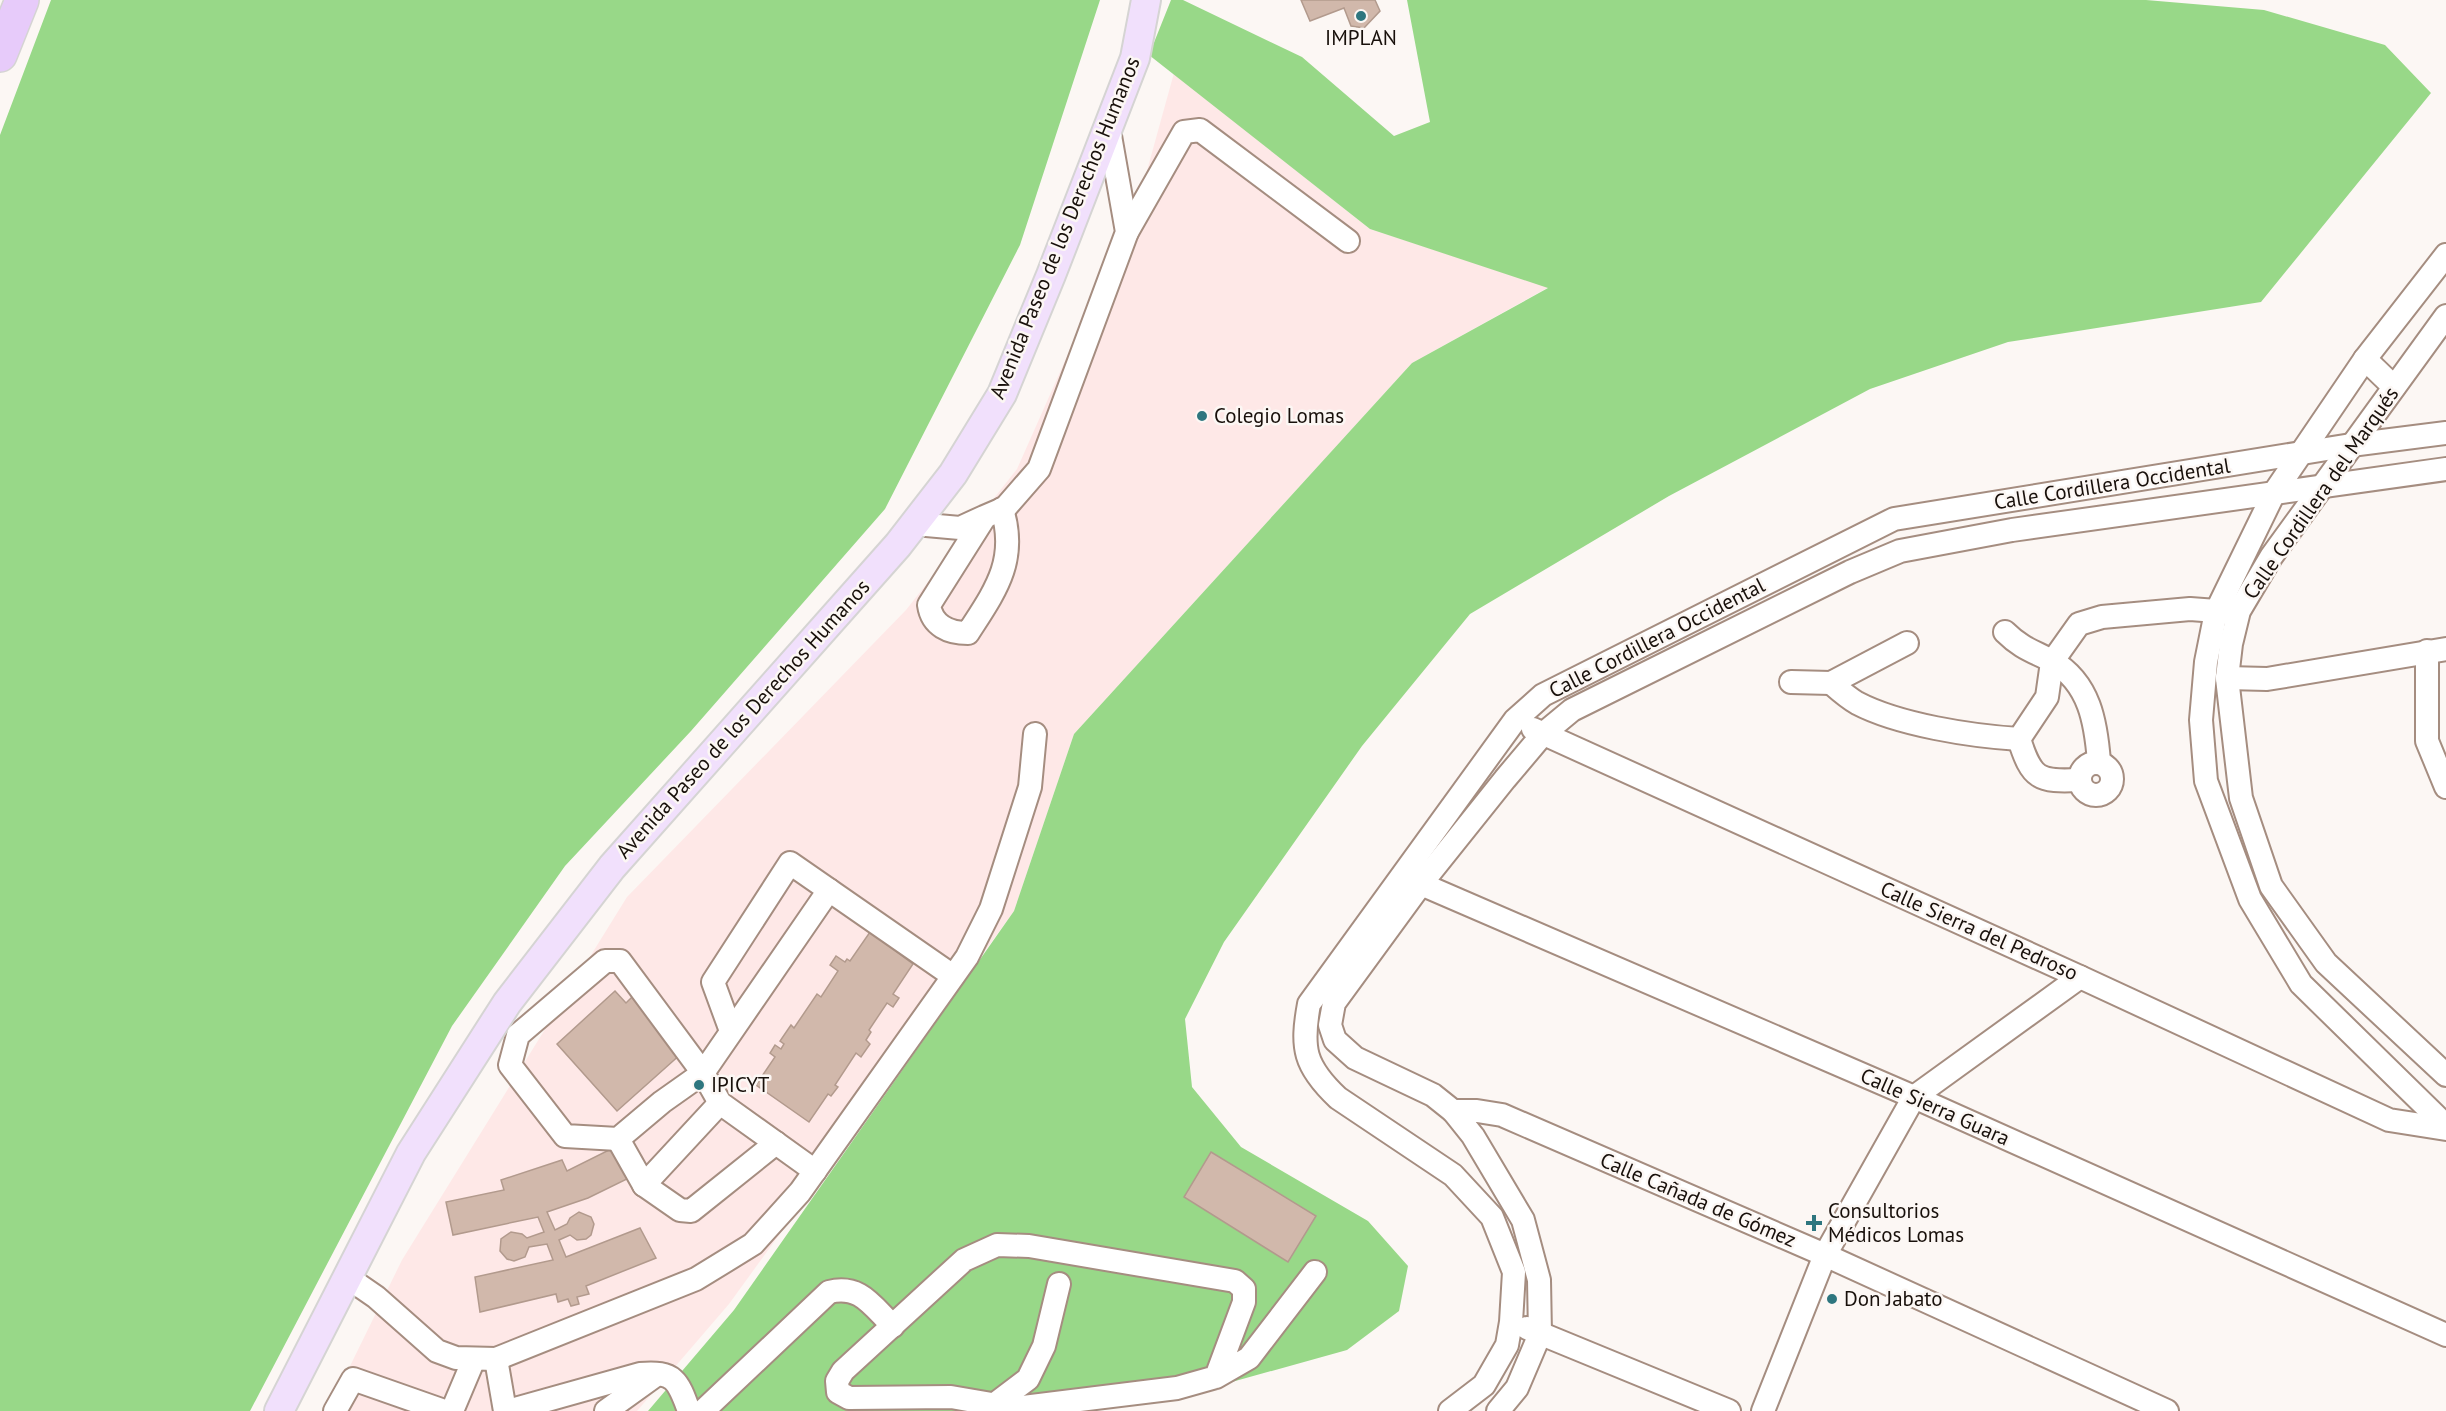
<svg xmlns="http://www.w3.org/2000/svg" width="2446" height="1411" viewBox="0 0 2446 1411" font-family="'PT Sans',sans-serif">
<rect width="100%" height="100%" fill="#fcf7f4"/>
<path fill="#fee8e7" d="M1174 73 1370 229 1549 287 1412 363 1074 734 1014 911 729 1304 637 1411H328L402 1260 627 897 906 610 1017 469 1143 185Z"/>
<g fill="#98d888">
<path d="M51 0H1100L1020 245 885 509 691 731 565 866 452 1026 250 1411H0V135Z"/>
<path d="M1171 0H1183L1302 57 1394 136 1430 122 1407 0H2146L2264 10 2385 45 2431 93 2261 302 2008 342 1870 389 1669 496 1470 614 1362 746 1224 942 1185 1019 1192 1087 1241 1147 1368 1221 1408 1266 1399 1311 1347 1350 1203 1390 1080 1411H648L734 1310 1014 911 1074 734 1412 363 1548 288 1370 229 1149 55Z"/>
</g>
<g fill="#d1b8ab" stroke="#b29a8d" stroke-width="1.5">
<path d="M1301 0H1375L1380 11 1364 28 1351 26 1344 8 1310 21Z"/>
<path d="M870 932 913 964 893 994 899 998 893 1007 887 1003 869 1030 871 1032 866 1040 870 1044 861 1057 856 1053 835 1085 838 1087 831 1096 828 1094 809 1122 756 1085 775 1057 770 1053 775 1045 781 1049 784 1044 780 1041 791 1025 794 1028 817 994 821 997 838 971 830 965 836 956 845 962 847 959 850 961Z"/>
<path d="M615 991 626 1003 632 997 682 1053 617 1111 557 1044Z"/>
<path d="M613 1148 629 1178 588 1198 547 1212 555 1230 567 1224 570 1218 579 1212 591 1217 594 1224 591 1235 586 1239 577 1240 570 1235 559 1240 566 1257 640 1228 656 1258 586 1286 589 1294 577 1297 579 1304 571 1306 568 1299 558 1302 556 1294 480 1312 475 1277 553 1260 547 1244 529 1247 525 1257 514 1261 507 1259 500 1251 501 1239 511 1232 522 1234 527 1238 544 1232 538 1217 453 1235 446 1202 504 1190 501 1180 562 1160 567 1171Z"/>
<path d="M1211 1152 1316 1216 1288 1262 1184 1197Z"/>
</g>
<g fill="none" stroke-linecap="round" stroke-linejoin="round">
<defs>
<g id="minor">
<path d="M1127 232 1184 132 1200 130 1348 241"/>
<path d="M2446 255 2365 359 2274 493 2216 612 2206 662 2201 720 2206 781 2250 899 2301 984 2446 1126"/>
<path d="M2446 316 2271 557 2239 611 2231 644 2227 678 2241 798 2271 886 2326 963 2446 1075"/>
<path d="M2365 359 2394 387"/>
<path d="M984 518 929 605C932 626 949 633 968 633 995 591 1018 561 1002 509"/>
<path d="M915 524 960 528 984 517 1005 508 1039 469 1127 232 1109 130"/>
<path d="M2005 632C2021 648 2033 651 2052 661 2090 683 2096 723 2099 762"/>
<path d="M2427 651V741L2446 787"/>
<path d="M2227 678 2267 679 2446 649"/>
<path d="M1791 682 1831 683 1907 643"/>
<path d="M1831 683C1839 690 1848 698 1857 703 1899 725 1971 736 2019 739L2047 697 2052 662 2079 624 2102 617 2190 609 2230 612"/>
<path d="M1533 729 2080 977 2389 1120 2446 1129"/>
<path d="M2019 739C2032 779 2038 782 2080 780"/>
<circle cx="2096" cy="779" r="16"/>
<path d="M1421 884 1914 1097 2446 1335"/>
<path d="M731 1031 713 982 790 863 953 976"/>
<path d="M1453 1111H1477L1502 1115 1825 1255 2167 1411"/>
<path d="M618 1139 644 1185 720 1103"/>
<path d="M815 1171 720 1103 703 1073 620 961H605L518 1035 510 1065 565 1136 618 1139 662 1102 703 1073 829 890"/>
<path d="M644 1185 680 1210 691 1211 776 1143"/>
<path d="M347 1277 376 1297 437 1351 456 1358 496 1359 696 1279 753 1244 800 1192 967 957 991 909 1030 787 1035 734"/>
<path d="M1527 1328 1729 1411"/>
<path d="M496 1359 505 1411"/>
<path d="M1216 1377 1244 1302V1289L1235 1281 1029 1246 997 1245 964 1260 843 1371 837 1381 838 1392 849 1398 951 1397 1015 1408 1177 1388 1216 1377 1249 1358 1315 1272"/>
<path d="M987 1410 1028 1379 1044 1346 1059 1284"/>
<path d="M335 1411 353 1379 444 1411"/>
<path d="M452 1411 474 1359"/>
<path d="M508 1411 640 1374C674 1371 678 1380 689 1411"/>
<path d="M606 1411 656 1375"/>
<path d="M703 1411 829 1292C860 1284 872 1306 893 1326"/>
<path d="M1450 1411 1484 1385 1507 1345 1511 1322 1514 1272 1492 1217 1453 1175 1338 1098C1304 1066 1301 1048 1309 1004L1515 720 1543 695 1894 519 2351 445 2446 433"/>
<path d="M1498 1411 1517 1388 1540 1334 1539 1280 1523 1220 1473 1136 1453 1111 1433 1095 1355 1058 1335 1040 1330 1025 1334 1003 1421 884 1505 779 1543 734 1572 710 1850 572 1900 551 2012 530 2446 469"/>
<path d="M1763 1411 1825 1255 1914 1097 2080 977"/>
</g>
<path id="major" d="M279 1411 411 1153 507 1003 612 867 898 545 953 474 1002 394 1051 275 1135 58 1146 0"/>
<path id="highway" d="M0 55 22 0"/>
</defs>
<use href="#minor" stroke="#a58d80" stroke-width="26"/>
<use href="#major" stroke="#d5d4d3" stroke-width="32"/>
<use href="#highway" stroke="#d5d4d3" stroke-width="36"/>
<use href="#minor" stroke="#fff" stroke-width="22"/>
<use href="#major" stroke="#f1e0fc" stroke-width="28"/>
<use href="#highway" stroke="#e7cbfa" stroke-width="33"/>
</g>
<g fill="#2e767f" stroke="#fcf7f4" stroke-width="2">
<circle cx="1361" cy="16" r="6"/>
<circle cx="1202" cy="416" r="6"/>
<circle cx="699" cy="1085" r="6"/>
<path d="M1811 1214h6v6h6v6h-6v6h-6v-6h-6v-6h6z"/>
<circle cx="1832" cy="1299" r="6"/>
</g>
<g text-anchor="middle" stroke-width="5" stroke-linejoin="round" paint-order="stroke">
<g font-size="21" fill="#18100b" stroke="#fcf7f4" text-anchor="start">
<text x="1361" y="45" text-anchor="middle">IMPLAN</text>
<text x="1214" y="423">Colegio Lomas</text>
<text x="711" y="1092">IPICYT</text>
<text x="1828" y="1218">Consultorios<tspan x="1828" dy="24">Médicos Lomas</tspan></text>
<text x="1844" y="1306">Don Jabato</text>
</g>
<g font-size="21" fill="#18100b" stroke="#fcf7f4">
<text transform="translate(1065 228) rotate(-68)" y="7">Avenida Paseo de los Derechos Humanos</text>
<text transform="translate(2112 484) rotate(-9)" y="7">Calle Cordillera Occidental</text>
<text transform="translate(2321 493) rotate(-55)" y="7">Calle Cordillera del Marqués</text>
<text transform="translate(1657 638) rotate(-27)" y="7">Calle Cordillera Occidental</text>
<text transform="translate(743 719) rotate(-48)" y="7">Avenida Paseo de los Derechos Humanos</text>
<text transform="translate(1979 931) rotate(24)" y="7">Calle Sierra del Pedroso</text>
<text transform="translate(1935 1107) rotate(24)" y="7">Calle Sierra Guara</text>
<text transform="translate(1698 1200) rotate(23)" y="7">Calle Cañada de Gómez</text>
</g>
</g>
</svg>
